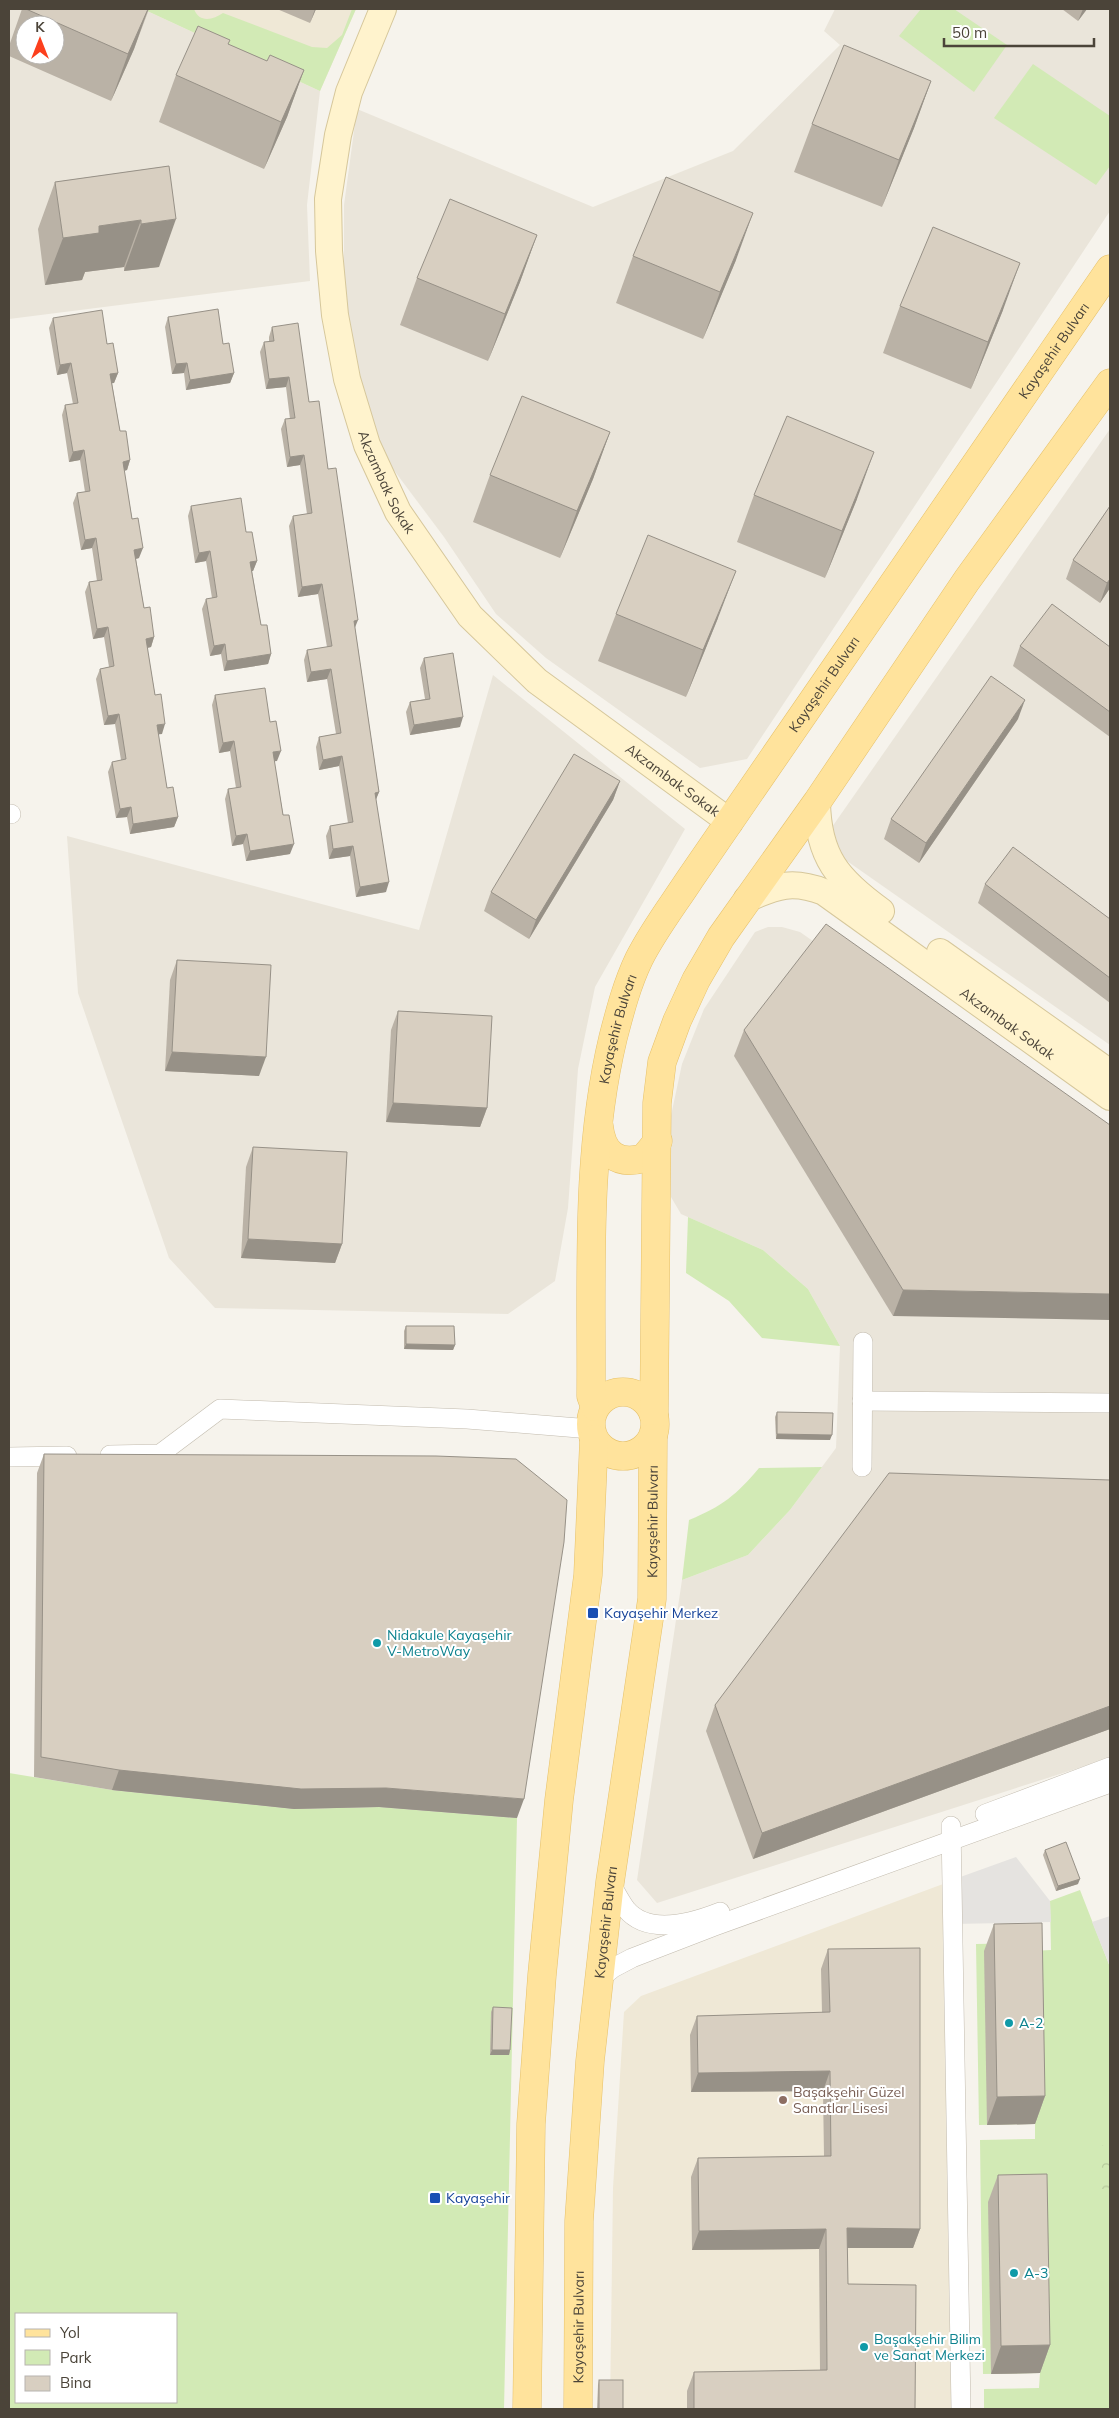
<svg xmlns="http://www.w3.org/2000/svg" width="1119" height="2418" viewBox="0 0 1119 2418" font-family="Mulish,sans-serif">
<defs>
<pattern id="forest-crowns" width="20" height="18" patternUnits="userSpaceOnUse" patternTransform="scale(1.25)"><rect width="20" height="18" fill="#d2eab5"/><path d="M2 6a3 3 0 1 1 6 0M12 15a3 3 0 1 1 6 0" fill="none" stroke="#b6ca9c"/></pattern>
</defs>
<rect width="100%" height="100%" fill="#f6f3ec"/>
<g fill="#eae5da" fill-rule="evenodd">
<path d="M9 9H143L320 91 307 205 310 281 9 319ZM25 25H55V55H25Z"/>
<path d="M835 9H1110V211L747 759 700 768 546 658 496 614 444 537 390 465 356 390 344 306V205L357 109 593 207 733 151 840 45 824 31Z"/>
<path d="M1110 429V1045L837 854 832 827Z"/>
<path d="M493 675 685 829 595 987 578 1069 568 1208 555 1281 508 1314 215 1308 169 1258 78 993 67 836 419 930Z"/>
<path d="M768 927H782L800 932 1110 1149V1758L657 1903 637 1880 682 1580 748 1555 790 1510 836 1448 840 1346 808 1289 763 1250 681 1214 671 1197 669 1125 682 1064 704 1009 755 932Z"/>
</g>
<g fill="#efe8d6">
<path d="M143 9H356L320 91Z"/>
<path d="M943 1884 952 2409H610L613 2188 624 2012 641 1996Z"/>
</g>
<g fill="#d2eab5" fill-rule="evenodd">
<path d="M143 9H194C199 23 213 20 223 13L312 47 327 48 342 35 352 9H356L320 91Z"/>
<path d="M921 9H954L1007 45 974 92 899 36Z"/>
<path d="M1033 64 1110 116V166L1096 185 994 118Z"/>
<path d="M688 1217 763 1250 808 1289 840 1346 762 1338 729 1301 686 1273Z"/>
<path d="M822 1467 790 1510 748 1555 682 1580 689 1520C723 1506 736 1495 759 1468Z"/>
<path d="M9 1773 112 1790 294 1809 379 1807 517 1818 504 2409H9ZM16 2314H176V2402H16Z"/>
<path d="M1080 1890 1110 1967V2409H984V2389L1039 2388 1040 2373 983 2374 980 2140 1035 2139V2124L979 2125 976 1944 1032 1943V1951L1051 1950 1050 1901Z"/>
</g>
<path fill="url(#forest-crowns)" d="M1100 2145H1110V2189H1101Z"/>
<g fill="#e5e3e0">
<path d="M1016 1857 1050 1901 1051 1922 953 1924 952 1880Z"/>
<path d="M1110 1916V1967L1092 1922Z"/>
</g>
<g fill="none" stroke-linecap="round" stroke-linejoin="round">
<defs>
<g id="street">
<path d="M9 814H11"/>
<path d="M862 1401 1110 1403"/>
<path d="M110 1455 160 1454 220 1409 467 1419 591 1429"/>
<path d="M9 1457 67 1456"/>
<path d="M862 1467 863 1342"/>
<path d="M985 1814 1110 1767"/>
<path d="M951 1826 961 2409"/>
<path d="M610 1882C615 1891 620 1901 626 1909 648 1936 692 1923 720 1912"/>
<path d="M598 1980 613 1968 632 1958 715 1926 1110 1783"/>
</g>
<g id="secondary">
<path id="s1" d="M383 9 349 92 338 135 328 199 329 251 335 315 347 379 367 445 398 512 470 616 537 681 730 822"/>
<path d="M817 802C818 857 838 880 881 911"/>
<path id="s2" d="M747 899C777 885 793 880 824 892L1110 1097"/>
<path d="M940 952 1110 1073"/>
</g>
<g id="primary">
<path d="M599 1126C602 1153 617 1166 644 1158L658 1141"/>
<circle cx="623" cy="1424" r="32"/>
<path id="s3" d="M595 1407 591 1396C592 1277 585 1155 613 1038 620 1011 627 984 639 959 653 931 673 905 690 879L1110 269"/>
<path d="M654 1415 657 1103 662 1062 677 1021 696 980 721 937 817 802 967 580 1110 383"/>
<path d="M527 2409 531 2124 542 1975 559 1800 588 1575 594 1439"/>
<path id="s4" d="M578 2409 579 2221 590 2061 610 1882 652 1599 653 1438"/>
</g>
</defs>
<use href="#street" stroke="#c2bbae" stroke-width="20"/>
<use href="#secondary" stroke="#d6c79b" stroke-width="28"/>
<use href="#primary" stroke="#e6c16a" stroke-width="29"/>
<use href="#street" stroke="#fff" stroke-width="19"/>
<use href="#secondary" stroke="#fff3cd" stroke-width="26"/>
<use href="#primary" stroke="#ffe39c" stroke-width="28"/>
</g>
<g fill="#bab2a6" fill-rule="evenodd">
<path d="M22 9H149L134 49 111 101 9 56V46ZM25 25H55V55H25Z"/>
<path d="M277 9H316L310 23Z"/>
<path d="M1062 9H1087L1078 21Z"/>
<path d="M228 44 267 61 304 70 287 117 264 169 159 122 176 75Z"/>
<path d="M931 81 914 128 882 207 794 172 812 124Z"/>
<path d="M169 166 159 267 124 271V267L85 272 82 280 45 285 38 229 55 182Z"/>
<path d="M537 235 520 282 488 361 400 325 417 278Z"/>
<path d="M633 256 736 260 703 339 616 303Z"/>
<path d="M900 306 1003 310 971 389 883 353Z"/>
<path d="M168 317 223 344 234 373 230 383 186 390 184 373 172 374 165 327Z"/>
<path d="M53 318 107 344 118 373 114 383H112L120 431 130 460 127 470 124 471 139 558 136 559 144 608 154 637 151 647 147 648 162 734H158L167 788 178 817 174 827 130 834 127 817 116 818 108 772 112 762 121 760 115 724 104 725 96 679 100 669 109 667 104 637 93 639 85 592 89 582 97 581 92 548 81 550 73 503 77 493 85 492 80 460 69 462 62 415 65 405 73 404 67 373 57 375 49 328Z"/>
<path d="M272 327 309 402 328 469 355 628 379 792 376 799 386 892 356 897 350 856 329 859 326 836 330 826 348 823 339 766 319 770 316 747 319 737 336 734 327 679 307 682 304 660 307 650 327 647 318 594 298 597 289 526 293 516 307 514 300 465 287 467 281 429 285 419H290L286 387 266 389 260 352 264 342H269V337Z"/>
<path d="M610 432 593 479 560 558 473 522 490 475Z"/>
<path d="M754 495 857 499 825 578 737 542Z"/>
<path d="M191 506 246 532 257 561 253 571H252L261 625 271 654 268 664 224 671 221 654 210 656 202 609 206 599 212 598 206 561 195 563 188 516Z"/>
<path d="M1110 506V588L1100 603 1066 579 1073 560Z"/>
<path d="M616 614 718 618 686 697 598 661Z"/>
<path d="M1020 646 1110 647V737L1013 666Z"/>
<path d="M424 658 460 727 410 735 406 712 410 702 425 699 420 668Z"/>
<path d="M215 695 277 761H274L290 854 246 861 243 844 232 846 225 799 228 789 236 788 230 751 219 753 212 705Z"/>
<path d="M1018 719 919 863 884 839 891 819Z"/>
<path d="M620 781 613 800 529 939 484 911 491 892Z"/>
<path d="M985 884 1110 919V1003L978 903Z"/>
<path d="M177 960 259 1076 165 1071 170 980Z"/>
<path d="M398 1011 487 1108 480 1127 386 1122 391 1030Z"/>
<path d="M744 1030 1110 1125 893 1316 734 1056Z"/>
<path d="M253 1147 342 1244 335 1263 241 1258 246 1167Z"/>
<path d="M406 1326 455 1345 453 1350 404 1349V1331Z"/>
<path d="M777 1412 830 1440 776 1439 775 1417Z"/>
<path d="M44 1454 517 1818 379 1807 294 1809 112 1790 34 1777 37 1473Z"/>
<path d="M1110 1480V1729L753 1859 706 1731 715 1705Z"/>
<path d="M1045 1850 1078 1884 1056 1891 1043 1855Z"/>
<path d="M994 1924 1045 2096 1035 2124 987 2125 984 1951Z"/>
<path d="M828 1949 920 2229 913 2248H847L848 2284 915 2409H687V2391L694 2372 820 2370 819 2249 692 2250 691 2177 698 2158 824 2156 823 2091 691 2092 690 2035 697 2016 822 2013 821 1969Z"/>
<path d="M493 2007 510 2050 509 2055H490L491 2012Z"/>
<path d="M998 2175 1050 2345 1040 2373 991 2374 988 2202Z"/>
<path d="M599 2380 623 2409H597L598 2385Z"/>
</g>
<g fill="#979187">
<path d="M148 9 134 49 111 101 128 54Z"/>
<path d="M315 9H316L310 23Z"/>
<path d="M1083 9H1087L1078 21Z"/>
<path d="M304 70 287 117 264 169 281 122Z"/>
<path d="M931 81 914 128 882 207 899 160Z"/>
<path d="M753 213 736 260 703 339 720 292Z"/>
<path d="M176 219 159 267 124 271 141 224Z"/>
<path d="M141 220 124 267 85 272 82 280 45 285 63 238 99 226Z"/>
<path d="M537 235 520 282 488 361 505 314Z"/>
<path d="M1020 263 1003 310 971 389 988 342Z"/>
<path d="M71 363 67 373 57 375 60 365Z"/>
<path d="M187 363 184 373 172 374 176 364Z"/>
<path d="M118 373 114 383 107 384 110 374Z"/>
<path d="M234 373 230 383 186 390 190 380Z"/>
<path d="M289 377 286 387 266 389 269 379Z"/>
<path d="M610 432 593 479 560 558 577 511Z"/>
<path d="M84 450 80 460 69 462 73 452Z"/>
<path d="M874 452 857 499 825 578 842 531Z"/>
<path d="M304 455 300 465 287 467 290 457Z"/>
<path d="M130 460 127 470 119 472 123 462Z"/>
<path d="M96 538 92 548 81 550 85 540Z"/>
<path d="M143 548 139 558 131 560 134 550Z"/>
<path d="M210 551 206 561 195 563 199 553Z"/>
<path d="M257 561 253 571 247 572 250 562Z"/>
<path d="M736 571 718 618 686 697 703 650Z"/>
<path d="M1110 579V588L1100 603 1107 583Z"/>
<path d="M322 584 318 594 298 597 302 587Z"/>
<path d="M358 620 354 630V621Z"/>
<path d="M108 627 104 637 93 639 97 629Z"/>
<path d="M154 637 151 647 142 649 146 639Z"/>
<path d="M225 644 221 654 210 656 214 646Z"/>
<path d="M271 654 268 664 224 671 227 661Z"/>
<path d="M331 669 327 679 307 682 311 672Z"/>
<path d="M1025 700 1018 719 919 863 926 843Z"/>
<path d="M119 714 115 724 104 725 108 716Z"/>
<path d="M463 717 460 727 410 735 414 725Z"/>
<path d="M165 724 162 734 153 735 157 725Z"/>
<path d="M234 741 230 751 219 753 223 743Z"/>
<path d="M281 751 277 761 269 762 273 752Z"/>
<path d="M342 756 339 766 319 770 323 760Z"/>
<path d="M620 781 613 800 529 939 536 920Z"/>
<path d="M379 792 375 802V793Z"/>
<path d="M131 807 127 817 116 818 120 809Z"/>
<path d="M178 817 174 827 130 834 133 824Z"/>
<path d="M247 834 243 844 232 846 236 836Z"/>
<path d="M294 844 290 854 246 861 250 851Z"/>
<path d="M353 846 350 856 329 859 333 849Z"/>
<path d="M389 882 386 892 356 897 360 887Z"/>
<path d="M172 1052 266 1057 259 1076 165 1071Z"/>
<path d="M393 1103 487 1108 480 1127 386 1122Z"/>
<path d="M248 1239 342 1244 335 1263 241 1258Z"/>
<path d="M903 1290 1110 1294V1320L893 1316Z"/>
<path d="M406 1344 455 1345 453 1350 404 1349Z"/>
<path d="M777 1434 832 1435 830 1440 776 1439Z"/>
<path d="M1110 1706V1729L753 1859 762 1833Z"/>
<path d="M119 1770 386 1788 524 1799 517 1818 379 1807 294 1809 112 1790Z"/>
<path d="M1080 1879 1078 1884 1056 1891 1058 1886Z"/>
<path d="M492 2050H510L509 2055H490Z"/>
<path d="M830 2071 823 2091 691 2092 698 2073Z"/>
<path d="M1045 2096 1035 2124 987 2125 997 2097Z"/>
<path d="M847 2228 920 2229 913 2248H840Z"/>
<path d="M826 2229 819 2249 692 2250 699 2231Z"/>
<path d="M1050 2345 1040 2373 991 2374 1001 2346Z"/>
</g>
<g fill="#d8cfc1" stroke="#979187">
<path d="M26 9H148L128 54Z"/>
<path d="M198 26 230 40 228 44 267 61 270 55 304 70 281 122 176 75Z"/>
<path d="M844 45 931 81 899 160 812 124Z"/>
<path d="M169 166 176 219 141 224V220L99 226V233L63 238 55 182Z"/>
<path d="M666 177 753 213 720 292 633 256Z"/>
<path d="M450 199 537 235 505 314 417 278Z"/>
<path d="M933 227 1020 263 988 342 900 306Z"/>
<path d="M218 309 223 344 229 343 234 373 190 380 187 363 176 364 168 317Z"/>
<path d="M102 310 107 344 113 343 118 373 110 374 120 431H126L130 460 123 462 132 519 138 518 143 548 134 550 144 608 150 607 154 637 146 639 155 695 161 694 165 724 157 725 167 788 173 787 178 817 133 824 131 807 120 809 112 762 126 759 119 714 108 716 100 669 114 666 108 627 97 629 89 582 102 580 96 538 85 540 77 493 90 491 84 450 73 452 65 405 78 403 71 363 60 365 53 318Z"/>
<path d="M298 323 309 402 319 401 328 469 336 468 358 620 354 621 379 792 375 793 389 882 360 887 353 846 333 849 330 826 353 822 342 756 323 760 319 737 341 733 331 669 311 672 307 650 332 646 322 584 302 587 293 516 312 513 304 455 290 457 285 419 295 418 289 377 269 379 264 342 274 341 272 327Z"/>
<path d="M522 396 610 432 577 511 490 475Z"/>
<path d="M787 416 874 452 842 531 754 495Z"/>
<path d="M241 498 246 532H252L257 561 250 562 261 625H267L271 654 227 661 225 644 214 646 206 599 217 597 210 551 199 553 191 506Z"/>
<path d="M1110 506V579L1107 583 1073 560Z"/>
<path d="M648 535 736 571 703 650 616 614Z"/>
<path d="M1052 604 1110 647V712L1020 646Z"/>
<path d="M453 653 463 717 414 725 410 702 430 699 424 658Z"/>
<path d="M991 676 1025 700 926 843 891 819Z"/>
<path d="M265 688 270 722 276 721 281 751 273 752 283 815H289L294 844 250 851 247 834 236 836 228 789 241 787 234 741 223 743 215 695Z"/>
<path d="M574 754 620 781 536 920 491 892Z"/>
<path d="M1013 847 1110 919V978L985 884Z"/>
<path d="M826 924 1110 1125V1294L903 1290 744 1030Z"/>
<path d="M177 960 271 965 266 1057 172 1052Z"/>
<path d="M398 1011 492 1016 487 1108 393 1103Z"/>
<path d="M253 1147 347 1152 342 1244 248 1239Z"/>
<path d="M406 1326H454L455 1345 406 1344Z"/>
<path d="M777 1412 833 1413 832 1435 777 1434Z"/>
<path d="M44 1454 436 1456 516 1459 567 1500 564 1542 524 1799 386 1788 301 1789 119 1770 41 1757Z"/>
<path d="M889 1473 1110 1480V1706L762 1833 715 1705Z"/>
<path d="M1066 1842 1080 1879 1058 1886 1045 1850Z"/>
<path d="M1042 1923 1045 2096 997 2097 994 1924Z"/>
<path d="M920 1948V2229L847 2228 848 2284 916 2285 915 2409H694V2372L827 2370 826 2229 699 2231 698 2158 831 2156 830 2071 698 2073 697 2016 830 2012 828 1949Z"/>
<path d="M493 2007 512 2008 510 2050H492Z"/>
<path d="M1047 2174 1050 2345 1001 2346 998 2175Z"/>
<rect x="599" y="2380" width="24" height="29"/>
</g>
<g fill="#1a4fb4" stroke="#fff" stroke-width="2">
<rect x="587" y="1607" width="12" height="12" rx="2.5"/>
<rect x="429" y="2192" width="12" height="12" rx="2.5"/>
</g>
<g fill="#0f9aa8" stroke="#fff" stroke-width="2">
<circle cx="377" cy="1643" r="5"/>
<circle cx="1009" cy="2023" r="5"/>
<circle cx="1014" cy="2273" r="5"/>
<circle cx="864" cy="2347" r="5"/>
</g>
<circle fill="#8d6e63" stroke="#fff" stroke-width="2" cx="783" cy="2100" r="5"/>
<g text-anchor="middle" stroke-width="4" stroke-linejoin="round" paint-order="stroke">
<g font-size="14" fill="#4b4439" stroke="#fff">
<text dy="5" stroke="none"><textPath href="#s3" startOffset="1191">Kayaşehir Bulvarı</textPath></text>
<text dy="5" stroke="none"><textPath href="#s1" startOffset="491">Akzambak Sokak</textPath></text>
<text dy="5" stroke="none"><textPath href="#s3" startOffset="786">Kayaşehir Bulvarı</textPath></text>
<text dy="5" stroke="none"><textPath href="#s1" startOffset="911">Akzambak Sokak</textPath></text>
<text dy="5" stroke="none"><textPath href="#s2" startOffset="306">Akzambak Sokak</textPath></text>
<text dy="5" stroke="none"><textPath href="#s3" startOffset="381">Kayaşehir Bulvarı</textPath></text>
<text dy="5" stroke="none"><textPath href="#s4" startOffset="892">Kayaşehir Bulvarı</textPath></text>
<text dy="5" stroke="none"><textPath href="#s4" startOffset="488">Kayaşehir Bulvarı</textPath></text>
<text dy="5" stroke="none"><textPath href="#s4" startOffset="82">Kayaşehir Bulvarı</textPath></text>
</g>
<g font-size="14" fill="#164399" stroke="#fff" text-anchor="start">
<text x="604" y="1618">Kayaşehir Merkez</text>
<text x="446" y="2203">Kayaşehir</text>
</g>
<g font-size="14" fill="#0d838f" stroke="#fff" text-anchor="start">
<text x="387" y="1640">Nidakule Kayaşehir<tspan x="387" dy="16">V-MetroWay</tspan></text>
<text x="1019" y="2028">A-2</text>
<text x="1024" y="2278">A-3</text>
<text x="874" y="2344">Başakşehir Bilim<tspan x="874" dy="16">ve Sanat Merkezi</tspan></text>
</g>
<g font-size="14" fill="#785e54" stroke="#fff" text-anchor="start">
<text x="793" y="2097">Başakşehir Güzel<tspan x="793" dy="16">Sanatlar Lisesi</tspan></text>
</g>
</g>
<rect width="1119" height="2418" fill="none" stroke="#4b4439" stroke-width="20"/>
<rect x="15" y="2313" width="162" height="90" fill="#ffffff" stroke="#b7b4b0"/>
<rect x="25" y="2329" width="25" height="8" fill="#ffe39c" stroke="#b7b4b0"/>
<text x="60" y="2338" font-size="15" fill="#4b4439">Yol</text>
<rect x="25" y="2350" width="25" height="15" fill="#d2eab5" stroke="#b7b4b0"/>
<text x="60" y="2363" font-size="15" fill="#4b4439">Park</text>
<rect x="25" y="2376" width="25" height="15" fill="#d8cfc1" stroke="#b7b4b0"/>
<text x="60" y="2388" font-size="15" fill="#4b4439">Bina</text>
<g transform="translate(40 40)"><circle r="24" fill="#ffffff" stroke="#b7b4b0"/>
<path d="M0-4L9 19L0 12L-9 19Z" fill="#fc3f1d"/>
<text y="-8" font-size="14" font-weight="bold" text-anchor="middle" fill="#4b4439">K</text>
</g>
<path d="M944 38v8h150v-8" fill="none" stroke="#4b4439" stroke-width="2.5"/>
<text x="952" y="38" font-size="15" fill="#4b4439" stroke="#ffffff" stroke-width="4" paint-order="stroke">50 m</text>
</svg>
